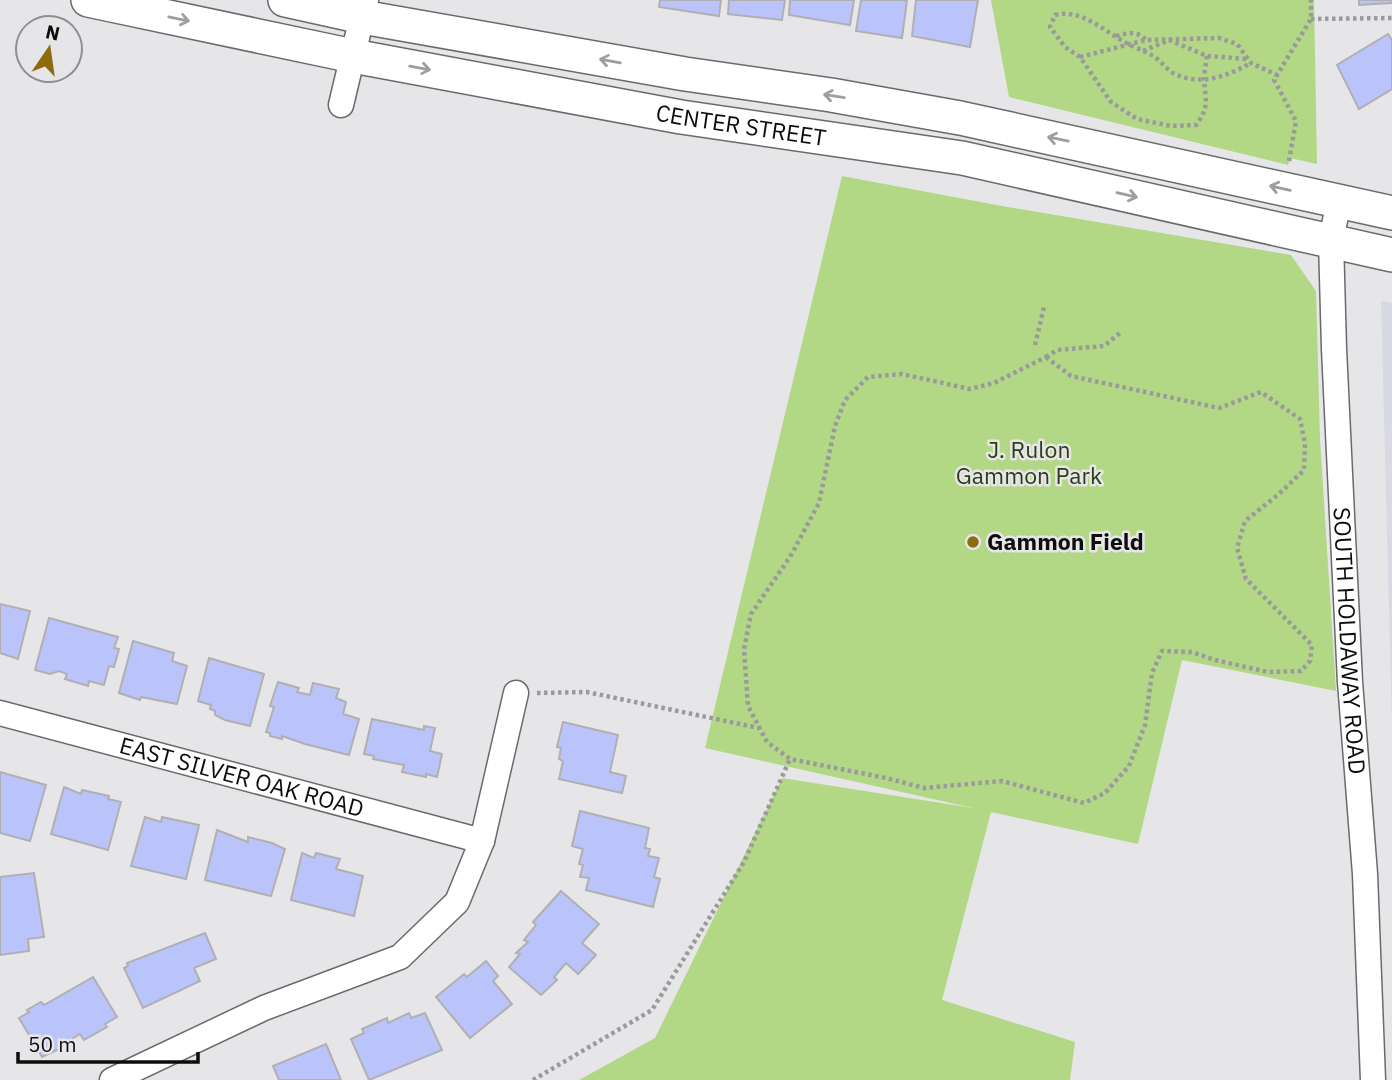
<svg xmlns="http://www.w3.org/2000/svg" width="1392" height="1080" viewBox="0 0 1392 1080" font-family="'IBM Plex Sans',sans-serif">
<rect width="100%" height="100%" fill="#e6e6e9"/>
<path fill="#d7d9e3" d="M1381 301 1392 303V725Z"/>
<g fill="#b2d785">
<path d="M991 0H1314L1317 164 1290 158 1288 165 1009 97Z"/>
<path d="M842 176 1002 206 1291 255 1316 291 1320 439 1336 691 1182 660 1138 844 991 812 942 1000 1075 1042 1070 1080H579L655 1038 782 778 973 808 705 748Z"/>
</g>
<g fill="#bbc4fa" stroke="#b0b0b2" stroke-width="2">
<path d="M660 0H721L719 16 659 7Z"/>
<path d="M729 0H785L782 20 728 14Z"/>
<path d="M790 0H854L850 25 789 15Z"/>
<path d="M861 0H907L902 38 856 31Z"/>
<path d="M916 0H978L970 47 912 36Z"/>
<path d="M1359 0H1392V3L1359 5Z"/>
<path d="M1388 34 1392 40V89L1359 109 1337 65Z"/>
<path d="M0 604 30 611 18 659 0 653Z"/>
<path d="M49 618 118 637 114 648 119 649 114 667 109 666 104 685 89 681 88 686 65 679 67 674 59 671 50 674 35 670Z"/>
<path d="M133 641 174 653 172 661 187 666 177 704 141 697 140 700 119 693Z"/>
<path d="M209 658 264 674 250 726 225 720 215 715V711L210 709 211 705 198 701Z"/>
<path d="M278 682 299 688 297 692 310 695 313 683 339 689 336 698 346 702 343 714 359 719 349 755 305 744 282 736V739L270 736V733L266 732 274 707 270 706Z"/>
<path d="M372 719 424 730V726L435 728 430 751 442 754 437 777 426 774V777L402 772 404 765 373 759 374 756 364 754Z"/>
<path d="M563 722 618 735 610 772 626 776 622 793 559 779 563 761 559 759 561 748 557 747Z"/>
<path d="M0 772 46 785 30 841 0 833Z"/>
<path d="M64 787 81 794 82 790 109 796 108 799 121 802 108 850 51 834Z"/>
<path d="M580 811 649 828 645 848 650 849 648 856 659 858 654 877 660 879 653 907 586 890 589 878 580 877 583 865 579 864 583 849 572 846Z"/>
<path d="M145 817 161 822 162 817 199 825 186 879 131 866Z"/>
<path d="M217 830 248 842V837L272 843 285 849 271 896 205 880Z"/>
<path d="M302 853 314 858 316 853 340 859 336 869 363 876 354 916 291 900Z"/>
<path d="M34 873 44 937 28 939 29 951 0 955V877Z"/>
<path d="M561 891 599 924 582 943 596 955 578 974 566 963 554 977 557 980 541 995 509 967 520 954 516 953 528 942 524 940 536 925 533 922Z"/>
<path d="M205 933 216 959 194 968 200 981 143 1008 124 968 128 966 127 963Z"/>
<path d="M486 961 498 976 493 981 512 1004 470 1038 436 997 464 974 467 977Z"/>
<path d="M93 977 117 1017 105 1024 107 1027 84 1040 80 1034 67 1042 68 1045 42 1057 19 1018 29 1012 27 1010 41 1002 44 1005Z"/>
<path d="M409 1013 411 1018 425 1013 442 1050 369 1080 351 1039 364 1033 362 1029 387 1018 388 1023Z"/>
<path d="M326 1044 341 1080H279L273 1066Z"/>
</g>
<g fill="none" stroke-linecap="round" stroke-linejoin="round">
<defs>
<g id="minor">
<path d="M341 105 366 0"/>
<path id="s1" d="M1339 201 1331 240 1334 349 1350 682 1365 874 1373 1080"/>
<path id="s2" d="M0 713 482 841"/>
<path d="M112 1080 264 1008 400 957 457 902 482 841 516 693"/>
</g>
<g id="secondary">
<path id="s3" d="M88 0 353 56 681 117 962 158 1392 255"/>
<path d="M285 0 362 17 685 74 831 95 960 118 1392 213"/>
</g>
</defs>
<use href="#minor" stroke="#696a6c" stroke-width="27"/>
<use href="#secondary" stroke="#696a6c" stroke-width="36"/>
<g stroke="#9a9a9c" stroke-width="4.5" stroke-dasharray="3.5 3.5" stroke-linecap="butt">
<path d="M1311 19 1392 18"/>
<path d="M1116 36C1128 33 1137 30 1146 40"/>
<path d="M1143 51 1169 40 1207 56 1247 59"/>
<path d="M1207 56C1206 64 1204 73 1204 80 1206 102 1209 107 1196 125L1171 126 1137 119 1111 102 1080 57 1065 47 1050 27 1055 15C1082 8 1105 32 1128 44 1136 48 1145 51 1153 56 1160 60 1166 69 1173 73 1200 87 1227 76 1251 63"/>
<path d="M1080 57 1146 40 1219 38 1237 44 1251 63 1277 75"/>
<path d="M1289 161 1296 121 1274 80 1311 19V0"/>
<path d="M1035 345 1044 307"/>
<path d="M1046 357 1071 376 1219 408 1261 392 1300 419 1305 444 1304 470 1279 494 1245 521 1237 548 1246 579 1312 645 1310 661 1301 671 1268 672 1215 660 1192 652 1162 651 1152 673 1145 725 1129 766 1105 793 1084 803 1002 781 924 788 886 778 790 759 767 742 748 706 744 649 751 614 790 557 819 503 835 426 845 400 868 377 902 374 970 389 994 383Z"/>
<path d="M1046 357 1057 350 1104 346 1120 333"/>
<path d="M537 693 587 692 759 728"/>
<path d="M533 1080 652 1010 744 862 790 759"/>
</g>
<use href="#minor" stroke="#fff" stroke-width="24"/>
<use href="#secondary" stroke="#fff" stroke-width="33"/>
</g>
<defs><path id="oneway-shaft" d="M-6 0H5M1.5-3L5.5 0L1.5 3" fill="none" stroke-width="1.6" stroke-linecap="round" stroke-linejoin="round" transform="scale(1.75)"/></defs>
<g stroke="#9e9e9e">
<use href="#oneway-shaft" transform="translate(179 19) rotate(12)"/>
<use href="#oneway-shaft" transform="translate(610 61) rotate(-170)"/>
<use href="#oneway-shaft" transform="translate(420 68) rotate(10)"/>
<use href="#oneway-shaft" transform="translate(834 96) rotate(-171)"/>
<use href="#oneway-shaft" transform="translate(1058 139) rotate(-168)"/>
<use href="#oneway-shaft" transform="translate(1280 188) rotate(-167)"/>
<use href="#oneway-shaft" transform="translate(1127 195) rotate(13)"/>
</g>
<circle fill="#8e6b0f" stroke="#e6e6e9" stroke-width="2.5" cx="973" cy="542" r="7"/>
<g text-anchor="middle" stroke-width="5" stroke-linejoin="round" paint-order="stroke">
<g font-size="23" fill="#0c0c0d" stroke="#e6e6e9">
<text dy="8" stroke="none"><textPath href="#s3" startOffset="665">CENTER STREET</textPath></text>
<text dy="8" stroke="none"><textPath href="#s1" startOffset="441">SOUTH HOLDAWAY ROAD</textPath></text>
<text dy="8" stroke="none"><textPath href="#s2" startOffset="250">EAST SILVER OAK ROAD</textPath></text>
</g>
<g font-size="23" fill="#2c3c17" stroke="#e6e6e9">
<text x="1029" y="458">J. Rulon<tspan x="1029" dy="26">Gammon Park</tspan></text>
</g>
<g font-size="23" font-weight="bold" fill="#0c0c0d" stroke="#e6e6e9" text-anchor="start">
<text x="987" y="550">Gammon Field</text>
</g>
</g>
<g transform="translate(49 49) rotate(13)"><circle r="33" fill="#e6e6e9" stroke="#8f8f91" stroke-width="2"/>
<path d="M0-5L12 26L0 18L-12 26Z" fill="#8e6b0f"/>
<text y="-10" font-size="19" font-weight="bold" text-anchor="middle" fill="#0c0c0d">N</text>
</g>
<path d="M18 1052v10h180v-10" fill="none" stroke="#0c0c0d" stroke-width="3.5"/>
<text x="28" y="1052" font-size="21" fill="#0c0c0d" stroke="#e6e6e9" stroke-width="5" paint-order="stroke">50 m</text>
</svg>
